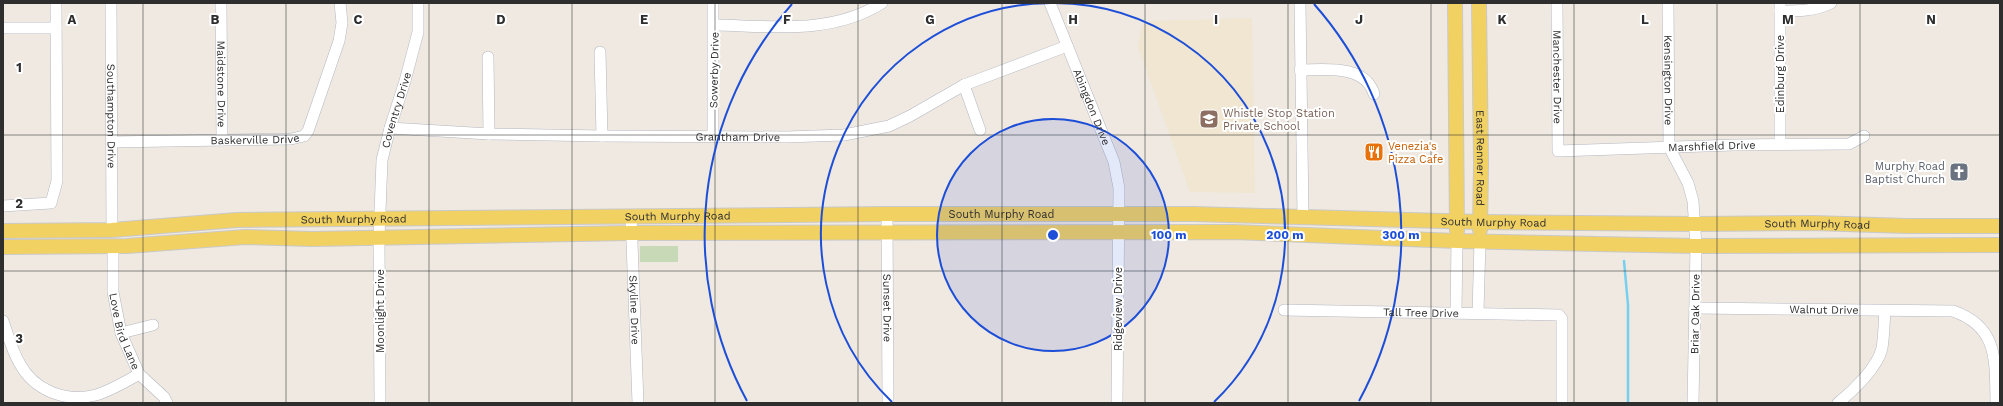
<svg xmlns="http://www.w3.org/2000/svg" width="2003" height="406" viewBox="0 0 2003 406" font-family="'Work Sans',sans-serif">
<rect width="100%" height="100%" fill="#efe9e1"/>
<path fill="#f0e6d1" d="M1252 18 1255 193 1190 192 1138 47 1142 25 1150 21Z"/>
<rect fill="#c8d9b8" x="640" y="246" width="38" height="16"/>
<g fill="none" stroke-linecap="round" stroke-linejoin="round">
<path stroke="#75cff0" stroke-width="2.5" d="M1624 261 1628 305V403"/>
<defs>
<g id="minor">
<path id="s1" d="M111 3 112 230"/>
<path id="s2" d="M221 3 222 140"/>
<path id="s3" d="M1050 3 1114 162 1119 188 1117 403"/>
<path d="M1300 3 1303 216"/>
<path id="s4" d="M1557 3 1558 151 1734 145 1849 144 1864 136"/>
<path id="s5" d="M1668 3 1669 147 1688 183 1693 201 1696 246 1693 403"/>
<path d="M1780 3V144"/>
<path d="M1780 11C1798 11 1815 11 1831 3"/>
<path d="M714 25C772 26 831 35 882 3"/>
<path d="M3 28H56"/>
<path d="M600 52 602 136"/>
<path d="M488 57 489 134"/>
<path d="M1300 70C1325 70 1365 64 1374 94"/>
<path d="M964 85 980 130"/>
<path id="s6" d="M390 128 489 134 602 136 786 137 844 135 889 126 910 116 964 85 1067 46"/>
<path d="M713 136V3"/>
<path id="s7" d="M112 142 291 139 304 136 308 131 339 41 342 23 340 3"/>
<path d="M3 206 51 203 57 181 56 3"/>
<path id="s8" d="M887 214 888 403"/>
<path id="s9" d="M631 216 638 403"/>
<path id="s10" d="M113 246V292L121 333 139 374 164 397 167 403"/>
<path id="s11" d="M1695 308 1953 311C1999 327 1995 361 1996 403"/>
<path id="s12" d="M1284 310 1559 315 1562 319V403"/>
<path d="M1456 313 1457 241"/>
<path d="M1478 313 1480 241"/>
<path d="M3 321C8 335 12 351 20 364 27 377 37 386 51 392 86 406 109 391 139 374"/>
<path d="M121 333 153 325"/>
<path id="s13" d="M380 403 379 237 382 160 390 128 405 81 418 32V3"/>
<path d="M1838 403C1853 391 1878 367 1882 348 1884 336 1884 323 1885 311"/>
</g>
<g id="major">
<path d="M1455 3 1457 231"/>
<path id="s14" d="M1479 3 1481 164 1480 230"/>
<path id="s15" d="M3 231 112 230 237 220 887 214H1194L1480 222 1695 224 1813 223 1908 226H2000"/>
<path d="M3 247 127 246 245 237 312 239 631 233 1234 232 1457 241 1696 246 2000 245"/>
</g>
</defs>
<use href="#minor" stroke="#b4b7c1" stroke-width="12"/>
<use href="#major" stroke="#c9c9c9" stroke-width="16"/>
<use href="#minor" stroke="#fff" stroke-width="11"/>
<use href="#major" stroke="#f2d163" stroke-width="14"/>
</g>
<path fill="none" stroke="#2e2e2e" stroke-width="1" stroke-opacity="0.55" d="M143 3V403M286 3V403M429 3V403M572 3V403M715 3V403M858 3V403M1002 3V403M1145 3V403M1288 3V403M1431 3V403M1574 3V403M1717 3V403M1860 3V403M3 135H2000M3 271H2000"/>
<circle cx="1053" cy="235" r="116" fill="#1d4ed8" fill-opacity=".12"/>
<g fill="none" stroke="#1d4ed8" stroke-width="2">
<circle cx="1053" cy="235" r="116"/>
<path d="M892 402A232 232 0 0 1 1051 3M1055 3A232 232 0 0 1 1214 402"/>
<path d="M747 401A348 348 0 0 1 792 4M1314 4A348 348 0 0 1 1359 401"/>
</g>
<defs>
<symbol id="school-square" viewBox="-11 -11 22 22"><rect x="-9" y="-9" width="18" height="18" rx="4" fill="#8d6e63" stroke="#fff"/><path d="M0-5L7-2L0 1L-7-2ZM-4 1L0 2.5L4 1V4Q0 6-4 4Z" fill="#fff"/></symbol>
<symbol id="restaurant-square" viewBox="-11 -11 22 22"><rect x="-9" y="-9" width="18" height="18" rx="4" fill="#e8710a" stroke="#fff"/><path d="M-5-6h1v4h1v-4h1v4h1v-4h1v5L-1.5 .5V6h-2V.5L-5-1ZM5-6V6H3V1.5H1.5Q1.5-4 5-6Z" fill="#fff"/></symbol>
<symbol id="church-square" viewBox="-11 -11 22 22"><rect x="-9" y="-9" width="18" height="18" rx="4" fill="#6b7280" stroke="#fff"/><path d="M-1.2-6h2.4v3.5h3.3v2.4h-3.3V6h-2.4V-.1h-3.3v-2.4h3.3Z" fill="#fff"/></symbol>
</defs>
<g fill-rule="evenodd">
<use href="#school-square" x="1198" y="108" width="22" height="22"/>
<use href="#restaurant-square" x="1363" y="141" width="22" height="22"/>
<use href="#church-square" x="1948" y="161" width="22" height="22"/>
</g>
<g text-anchor="middle" stroke-width="4" stroke-linejoin="round" paint-order="stroke">
<g font-size="11" fill="#2e2e2e" stroke="#fff">
<text transform="translate(714 70) rotate(-89)" y="4">Sowerby Drive</text>
<text transform="translate(1780 74) rotate(-90)" y="4">Edinburg Drive</text>
<text dy="4" stroke="none"><textPath href="#s4" startOffset="74">Manchester Drive</textPath></text>
<text dy="4" stroke="none"><textPath href="#s5" startOffset="77">Kensington Drive</textPath></text>
<text dy="4" stroke="none"><textPath href="#s2" startOffset="81">Maidstone Drive</textPath></text>
<text dy="4" stroke="none"><textPath href="#s3" startOffset="112">Abingdon Drive</textPath></text>
<text dy="4" stroke="none"><textPath href="#s13" startOffset="295">Coventry Drive</textPath></text>
<text dy="4" stroke="none"><textPath href="#s1" startOffset="113">Southampton Drive</textPath></text>
<text dy="4" stroke="none"><textPath href="#s6" startOffset="348">Grantham Drive</textPath></text>
<text dy="4" stroke="none"><textPath href="#s7" startOffset="143">Baskerville Drive</textPath></text>
<text dy="4" stroke="none"><textPath href="#s4" startOffset="302">Marshfield Drive</textPath></text>
<text dy="4" stroke="none"><textPath href="#s14" startOffset="155">East Renner Road</textPath></text>
<text dy="4" stroke="none"><textPath href="#s15" startOffset="999">South Murphy Road</textPath></text>
<text dy="4" stroke="none"><textPath href="#s15" startOffset="675">South Murphy Road</textPath></text>
<text dy="4" stroke="none"><textPath href="#s15" startOffset="351">South Murphy Road</textPath></text>
<text dy="4" stroke="none"><textPath href="#s15" startOffset="1491">South Murphy Road</textPath></text>
<text dy="4" stroke="none"><textPath href="#s15" startOffset="1815">South Murphy Road</textPath></text>
<text dy="4" stroke="none"><textPath href="#s8" startOffset="94">Sunset Drive</textPath></text>
<text transform="translate(1118 309) rotate(-90)" y="4">Ridgeview Drive</text>
<text dy="4" stroke="none"><textPath href="#s9" startOffset="94">Skyline Drive</textPath></text>
<text dy="4" stroke="none"><textPath href="#s11" startOffset="129">Walnut Drive</textPath></text>
<text transform="translate(380 311) rotate(-90)" y="4">Moonlight Drive</text>
<text dy="4" stroke="none"><textPath href="#s12" startOffset="137">Tall Tree Drive</textPath></text>
<text transform="translate(1695 314) rotate(-89)" y="4">Briar Oak Drive</text>
<text dy="4" stroke="none"><textPath href="#s10" startOffset="87">Love Bird Lane</textPath></text>
</g>
<g font-size="11" fill="#785e54" stroke="#fff" text-anchor="start">
<text x="1223" y="117">Whistle Stop Station<tspan x="1223" dy="13">Private School</tspan></text>
</g>
<g font-size="11" fill="#c56008" stroke="#fff" text-anchor="start">
<text x="1388" y="150">Venezia's<tspan x="1388" dy="13">Pizza Cafe</tspan></text>
</g>
<g font-size="11" fill="#5b616d" stroke="#fff" text-anchor="end">
<text x="1945" y="170">Murphy Road<tspan x="1945" dy="13">Baptist Church</tspan></text>
</g>
</g>
<g font-size="13" text-anchor="middle" font-weight="bold" fill="#2e2e2e" stroke="#fff" stroke-width="4" stroke-linejoin="round" paint-order="stroke">
<text x="72" y="24">A</text>
<text x="215" y="24">B</text>
<text x="358" y="24">C</text>
<text x="501" y="24">D</text>
<text x="644" y="24">E</text>
<text x="787" y="24">F</text>
<text x="930" y="24">G</text>
<text x="1073" y="24">H</text>
<text x="1216" y="24">I</text>
<text x="1359" y="24">J</text>
<text x="1502" y="24">K</text>
<text x="1645" y="24">L</text>
<text x="1788" y="24">M</text>
<text x="1931" y="24">N</text>
<text x="19" y="72">1</text>
<text x="19" y="208">2</text>
<text x="19" y="343">3</text>
</g>
<circle cx="1053" cy="235" r="6" fill="#1d4ed8" stroke="#fff" stroke-width="2"/>
<g font-size="12" text-anchor="middle" font-weight="bold" fill="#1d4ed8" stroke="#fff" stroke-width="4" stroke-linejoin="round" paint-order="stroke">
<text x="1169" y="239">100 m</text>
<text x="1285" y="239">200 m</text>
<text x="1401" y="239">300 m</text>
</g>
<rect width="2003" height="406" fill="none" stroke="#2e2e2e" stroke-width="8"/>
</svg>
